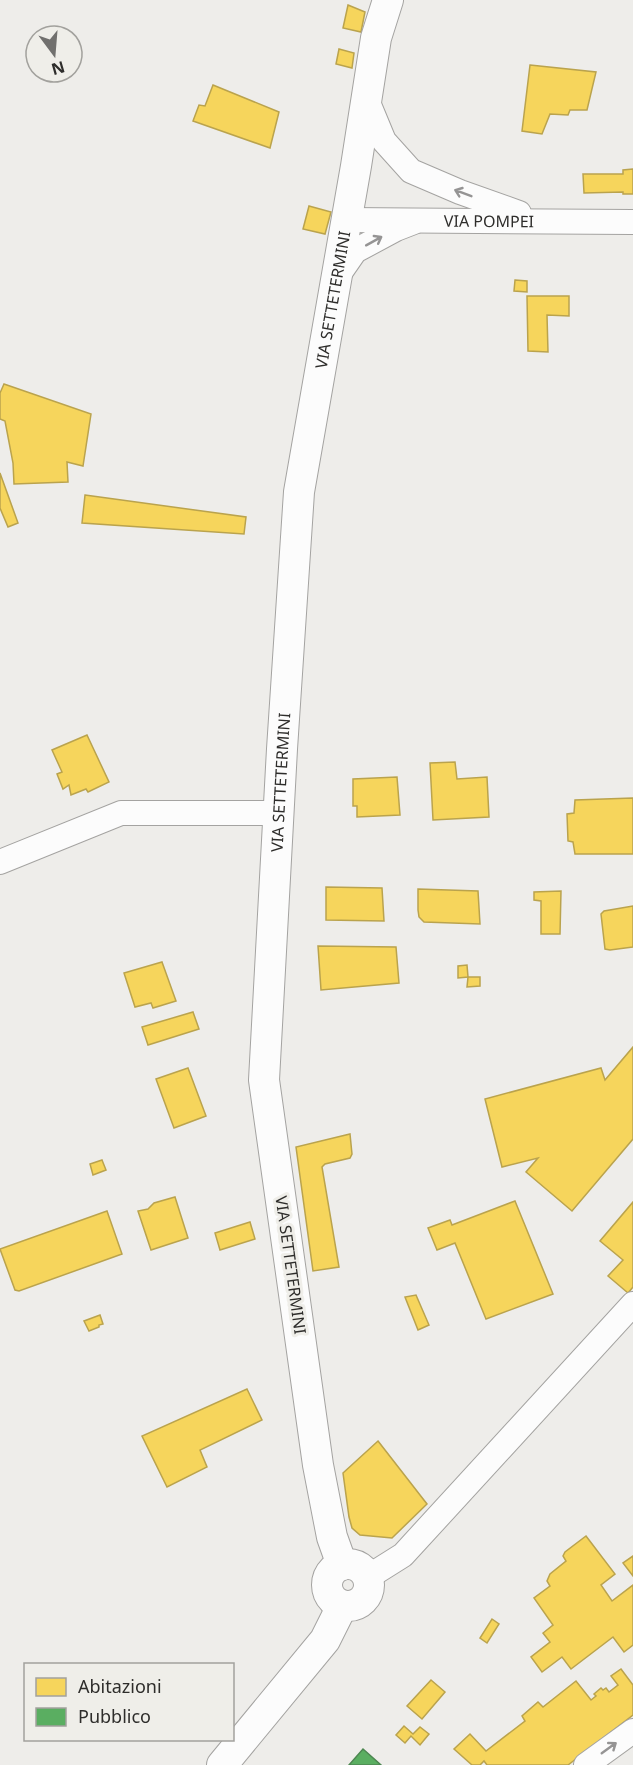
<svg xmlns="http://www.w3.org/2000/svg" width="633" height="1765" viewBox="0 0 633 1765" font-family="'Noto Sans',sans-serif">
<rect width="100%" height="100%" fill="#eeedea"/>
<g fill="#f6d55c" stroke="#baa34d" stroke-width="1.5">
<path d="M348 5 365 12 361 32 343 28Z"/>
<path d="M339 49 354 53 352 68 336 64Z"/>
<path d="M530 65 596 72 587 110H570L568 115 550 114 542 134 522 131Z"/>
<path d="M213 85 279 112 270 148 193 121 199 105 205 106Z"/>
<path d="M633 169V194H623V192L584 193 583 174H623V170Z"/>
<path d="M309 206 331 212 325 234 303 229Z"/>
<path d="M515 280 527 281V292L514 291Z"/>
<path d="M527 296H569V316L547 315 548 352 528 351Z"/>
<path d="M4 384 91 414 83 466 67 462 68 482 14 484 13 463 5 421 0 419V393Z"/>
<path d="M0 473 18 523 8 527 0 508Z"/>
<path d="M85 495 246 517 244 534 82 523Z"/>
<path d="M87 735 109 782 88 792 86 789 71 795 69 785 63 789 57 774 62 772 52 750Z"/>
<path d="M455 762 457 779 487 777 489 817 433 820 430 763Z"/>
<path d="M397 777 400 815 357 817V806H353V779Z"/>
<path d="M633 798V854H575L573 842 568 841 567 814 574 813 575 800Z"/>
<path d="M326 887 382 888 384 921 326 920Z"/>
<path d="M418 889 478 891 480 924 424 922 419 917 418 910Z"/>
<path d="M561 891 560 934H541V901L534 900V892Z"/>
<path d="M633 906V947L610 950 605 949 601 914 604 911Z"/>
<path d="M318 946 396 947 399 983 321 990Z"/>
<path d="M162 962 176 1001 153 1008 151 1003 135 1007 124 973Z"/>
<path d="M467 965 468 977 458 978V966Z"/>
<path d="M468 977H480V986L467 987Z"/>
<path d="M193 1012 199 1029 148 1045 142 1027Z"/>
<path d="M633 1047V1139L572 1211 526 1172 538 1158 502 1167 485 1099 601 1068 605 1080Z"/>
<path d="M188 1068 206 1116 174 1128 156 1079Z"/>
<path d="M350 1134 352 1154 350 1158 325 1164 322 1167 339 1267 313 1271 296 1147Z"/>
<path d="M102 1160 106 1170 93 1175 90 1164Z"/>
<path d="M175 1197 188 1238 151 1250 138 1211 148 1209 154 1203Z"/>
<path d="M515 1201 553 1294 486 1319 455 1243 437 1250 428 1228 450 1220 452 1225Z"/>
<path d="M633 1202V1287L628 1293 608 1276 623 1260 600 1241Z"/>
<path d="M107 1211 122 1254 19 1291 15 1290 0 1249Z"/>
<path d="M250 1222 255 1239 220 1250 215 1233Z"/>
<path d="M416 1295 429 1325 418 1330 405 1297Z"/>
<path d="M100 1315 103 1324 99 1325V1327L89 1331 84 1321Z"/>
<path d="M247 1389 262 1420 200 1450 207 1467 167 1487 142 1436Z"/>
<path d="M378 1441 427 1504 392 1538 360 1535 352 1528 349 1517 343 1473Z"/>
<path d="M586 1536 615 1574 601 1585 612 1601 633 1585V1645L624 1652 613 1637 571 1669 562 1657 542 1672 531 1657 550 1642 543 1633 553 1625 534 1598 550 1586 547 1581 550 1574 566 1561 563 1556 565 1552Z"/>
<path d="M633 1556V1576L623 1563Z"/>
<path d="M492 1619 499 1624 487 1643 480 1638Z"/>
<path d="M621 1669 633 1685V1715L568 1765H487L484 1761 480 1765H472L454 1749 470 1734 486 1751 525 1721 522 1716 538 1702 543 1707 576 1681 591 1700 596 1696 594 1694 601 1688 603 1690 606 1688 609 1692 618 1685 611 1676Z"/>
<path d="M431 1680 445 1692 422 1719 407 1706Z"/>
<path d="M404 1726 413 1734 420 1727 429 1734 420 1745 411 1736 405 1743 396 1735Z"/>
</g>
<path fill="#5aae61" stroke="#4d8751" stroke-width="1.5" d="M363 1749 381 1765H349Z"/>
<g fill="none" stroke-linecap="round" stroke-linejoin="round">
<defs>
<g id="minor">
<path d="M367 100 384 141 411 171 460 192 519 213"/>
<path id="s1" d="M347 220 633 222"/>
<path d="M337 277 355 251 396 229 414 222"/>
<path d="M0 862 121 813H279"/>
<path d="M368 1577 403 1555 633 1304"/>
<path d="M586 1765 633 1731"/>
</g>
<g id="major">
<circle cx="348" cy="1585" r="21"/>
<path id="s2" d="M342 1565 332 1537 318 1465 264 1080 282 749 299 492 356 166 376 38 388 0"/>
<path d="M222 1765 325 1640 342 1606"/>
</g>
</defs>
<use href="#minor" stroke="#a4a3a1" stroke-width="26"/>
<use href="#major" stroke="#a4a3a1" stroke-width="32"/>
<use href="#minor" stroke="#fcfcfc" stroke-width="24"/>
<use href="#major" stroke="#fcfcfc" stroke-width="30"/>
</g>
<defs><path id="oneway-shaft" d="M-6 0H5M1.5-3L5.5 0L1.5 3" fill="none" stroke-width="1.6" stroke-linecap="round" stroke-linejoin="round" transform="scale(1.5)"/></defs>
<g stroke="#959494">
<use href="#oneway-shaft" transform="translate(463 193) rotate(-159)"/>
<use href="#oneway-shaft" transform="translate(374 241) rotate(-29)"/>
<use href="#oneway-shaft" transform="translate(609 1748) rotate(-36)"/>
</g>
<g text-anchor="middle" stroke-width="6" stroke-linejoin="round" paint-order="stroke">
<g font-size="16" fill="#2e2d2b" stroke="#efeee9">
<text dy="6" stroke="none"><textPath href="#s1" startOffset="142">VIA POMPEI</textPath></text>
<text dy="6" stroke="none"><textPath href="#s2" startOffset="1276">VIA SETTETERMINI</textPath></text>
<text dy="6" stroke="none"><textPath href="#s2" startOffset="790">VIA SETTETERMINI</textPath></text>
<text transform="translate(291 1265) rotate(82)" y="6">VIA SETTETERMINI</text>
</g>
</g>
<rect x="24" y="1663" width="210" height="78" fill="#efeee9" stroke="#a2a19d" stroke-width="1.5"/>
<rect x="36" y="1678" width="30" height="18" fill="#f6d55c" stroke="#a2a19d" stroke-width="1.5"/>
<text x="78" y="1693" font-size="18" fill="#2e2d2b">Abitazioni</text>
<rect x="36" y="1708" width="30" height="18" fill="#5aae61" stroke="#a2a19d" stroke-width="1.5"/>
<text x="78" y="1723" font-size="18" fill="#2e2d2b">Pubblico</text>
<g transform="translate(54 54) rotate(164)"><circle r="28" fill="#efeee9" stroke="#a2a19d" stroke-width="1.5"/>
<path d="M0-4.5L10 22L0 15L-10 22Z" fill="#71706e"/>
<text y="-9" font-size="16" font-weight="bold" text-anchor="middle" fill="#2e2d2b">N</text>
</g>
</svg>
